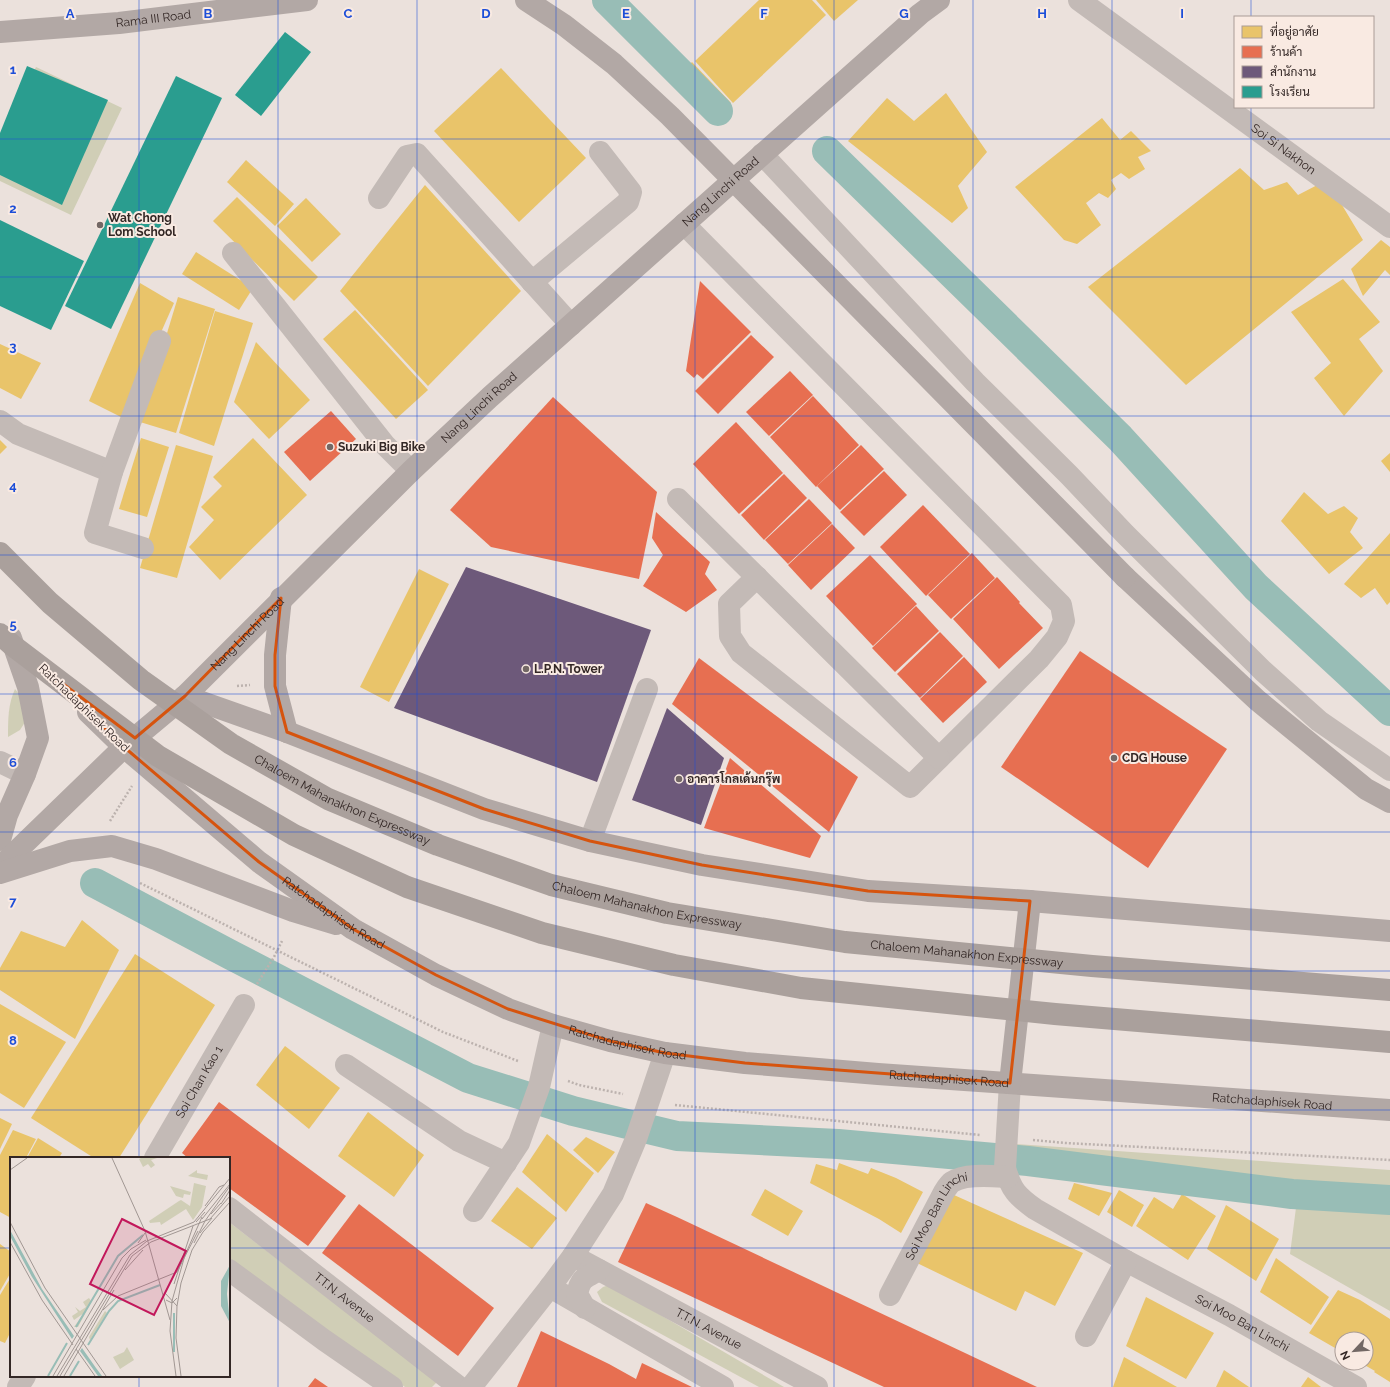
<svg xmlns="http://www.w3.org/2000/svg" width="1390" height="1387" viewBox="0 0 1390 1387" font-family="Raleway,Sarabun,sans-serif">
<rect width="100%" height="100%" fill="#ebe1dc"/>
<g fill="#d0ceb6">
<path d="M36 67 122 108 71 215 0 181V143Z"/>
<path d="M15 689 24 700 27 719 20 730 8 737C8 720 8 704 15 689Z"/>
<path d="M1015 1144 1390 1170V1311L1290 1254 1297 1200 1031 1168 1016 1167Z"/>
<path d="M229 1222 437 1382 432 1387H405L229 1260Z"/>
<path d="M609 1285 784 1387H759L602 1302 597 1292 603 1287Z"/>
</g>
<g fill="#e9c46a">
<path d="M759 0H812L826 15 733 103 695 61Z"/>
<path d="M816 0H858L834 21Z"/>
<path d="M692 62 731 103 723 111 684 70Z"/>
<path d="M501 68 586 158 519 222 434 131Z"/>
<path d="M946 93 987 152 958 186 968 208 952 223 848 141 887 98 914 121Z"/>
<path d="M1102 118 1120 140 1131 131 1151 151 1138 157 1145 169 1129 179 1121 173 1111 180 1116 189 1108 198 1099 193 1086 203 1101 225 1077 244 1064 240 1015 187Z"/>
<path d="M246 160 294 204 275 226 227 182Z"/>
<path d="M1240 168 1264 190 1287 182 1298 195 1327 180 1363 240 1186 385 1088 287Z"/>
<path d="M425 185 521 291 428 386 340 291Z"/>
<path d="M237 197 318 277 294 301 213 221Z"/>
<path d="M306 198 341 234 312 262 277 226Z"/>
<path d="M1381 240 1390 247V275L1385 270 1363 296 1351 269Z"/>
<path d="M196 252 253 288 239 310 182 274Z"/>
<path d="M1343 279 1380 322 1359 339 1383 371 1344 416 1314 378 1331 363 1291 312Z"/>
<path d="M140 283 174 303 123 418 89 401Z"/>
<path d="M178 297 215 309 176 433 140 422Z"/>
<path d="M355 310 428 390 396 419 323 339Z"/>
<path d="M215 311 253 323 214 446 179 433Z"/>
<path d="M256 342 310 400 269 439 234 402Z"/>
<path d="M0 344 41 363 21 399 0 388Z"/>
<path d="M141 438 169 447 147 517 119 509Z"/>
<path d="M253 438 307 495 220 580 189 547 214 520 201 507 222 486 213 477Z"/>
<path d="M0 440 7 447 0 454Z"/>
<path d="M176 445 213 456 177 578 140 568Z"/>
<path d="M1390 453V472L1381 461Z"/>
<path d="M1304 492 1328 514 1344 506 1358 518 1350 532 1363 548 1329 574 1281 521Z"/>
<path d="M1390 533V602L1387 605 1375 588 1361 598 1344 584Z"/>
<path d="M419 569 449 584 389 702 360 687Z"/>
<path d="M82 920 119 950 75 1039 0 990V968L21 931 65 947Z"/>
<path d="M135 954 215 1005 119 1158H94L31 1118Z"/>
<path d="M0 1004 66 1042 24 1108 0 1093Z"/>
<path d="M285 1046 340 1088 309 1129 256 1085Z"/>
<path d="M368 1112 424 1155 394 1197 338 1156Z"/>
<path d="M0 1118 12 1124 0 1149Z"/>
<path d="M13 1130 36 1139 26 1158H11V1218L0 1212V1155Z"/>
<path d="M547 1134 594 1173 566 1212 522 1172Z"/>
<path d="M586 1137 615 1152 598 1173 573 1150Z"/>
<path d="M38 1138 62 1153 59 1158H27Z"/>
<path d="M839 1163 868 1174 871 1168 896 1178 923 1192 901 1233 879 1219 810 1183 816 1164 837 1170Z"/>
<path d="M1074 1183 1112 1193 1099 1216 1068 1199Z"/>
<path d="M517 1187 557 1218 532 1249 491 1221Z"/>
<path d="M765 1189 803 1211 788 1236 751 1215Z"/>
<path d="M1119 1190 1144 1205 1132 1227 1107 1212Z"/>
<path d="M1182 1194 1216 1216 1188 1260 1136 1226 1154 1197 1173 1209Z"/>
<path d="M954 1195 1083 1253 1055 1306 1025 1291 1016 1311 917 1263Z"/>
<path d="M1226 1205 1279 1239 1256 1281 1207 1249Z"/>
<path d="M0 1244 11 1252V1272L0 1291Z"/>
<path d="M1276 1258 1329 1297 1311 1325 1260 1292Z"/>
<path d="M11 1277V1331L5 1343 0 1341V1295Z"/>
<path d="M1338 1290 1360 1300 1390 1319V1382L1374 1372 1375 1371 1361 1363H1366V1339H1342V1352L1309 1333Z"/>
<path d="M1146 1297 1214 1333 1186 1379 1126 1346Z"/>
<path d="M1124 1357 1177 1387H1113Z"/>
<path d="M1224 1370 1249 1387H1216Z"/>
<path d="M1308 1377 1321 1387H1301Z"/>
</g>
<g fill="#e76f51">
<path d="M700 281 751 332 703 379 697 374 694 378 686 371Z"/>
<path d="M751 335 774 357 718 414 695 391Z"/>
<path d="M790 371 813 395 769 436 746 412Z"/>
<path d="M813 396 859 445 816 487 770 437Z"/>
<path d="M553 397 657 492 639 579 491 547 450 510Z"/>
<path d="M331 411 356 439 310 481 284 452Z"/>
<path d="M736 422 783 473 739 514 693 464Z"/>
<path d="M861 445 884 469 840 510 817 486Z"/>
<path d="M884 471 907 495 864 536 840 512Z"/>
<path d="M784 474 807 498 764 540 741 515Z"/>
<path d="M809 499 832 523 788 564 765 540Z"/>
<path d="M923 505 970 554 926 596 880 547Z"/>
<path d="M656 512 710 562 705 574 717 590 686 612 643 586 663 555 652 538Z"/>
<path d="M832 524 855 548 811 590 788 565Z"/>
<path d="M972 553 995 578 951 619 928 595Z"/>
<path d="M870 555 917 604 873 646 826 596Z"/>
<path d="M997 577 1020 602 1019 603 1043 628 999 669 953 619Z"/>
<path d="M916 606 939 631 895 672 872 648Z"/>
<path d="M940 632 963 656 920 698 897 674Z"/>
<path d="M1080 651 1227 749 1148 868 1001 767Z"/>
<path d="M964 657 987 682 943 723 920 699Z"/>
<path d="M699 658 858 777 829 832 672 704Z"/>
<path d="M730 758 821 836 810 858 704 828Z"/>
<path d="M219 1102 346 1196 308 1246 229 1188V1158H188L182 1153Z"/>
<path d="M646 1203 677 1217 1037 1387H884L618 1262Z"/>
<path d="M359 1204 494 1308 458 1356 322 1253Z"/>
<path d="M541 1331 609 1364 636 1379 642 1363 692 1387H517Z"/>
<path d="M315 1378 328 1387H308Z"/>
</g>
<g fill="#6d597a">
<path d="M466 567 651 630 597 782 394 708Z"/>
<path d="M667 708 724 758 701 825 632 800Z"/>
</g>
<g fill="#2a9d8f">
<path d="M285 32 311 52 261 116 235 95Z"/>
<path d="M27 66 108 100 62 205 0 175V133Z"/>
<path d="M176 76 222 98 111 329 65 306Z"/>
<path d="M0 220 84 261 51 330 0 306Z"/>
</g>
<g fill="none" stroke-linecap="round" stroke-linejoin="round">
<g stroke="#98bdb6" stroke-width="30">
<path d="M607 0 718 111"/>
<path d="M827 151 1120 438 1256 587 1390 711"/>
<path d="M95 883 231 955 468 1078 573 1111 677 1136 838 1144 1028 1161 1292 1194 1390 1200"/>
</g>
<g stroke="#bcb2ae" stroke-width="2.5" stroke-dasharray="2 2" stroke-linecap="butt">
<path d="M237 686 250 685"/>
<path d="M110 821 132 786"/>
<path d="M140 883 443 1032 518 1061"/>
<path d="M257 984 274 957 282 941"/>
<path d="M568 1081 579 1085 623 1094"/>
<path d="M675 1105 980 1135"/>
<path d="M1033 1140 1065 1143 1390 1160"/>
</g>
<g stroke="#c3bab6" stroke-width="22">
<path id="s1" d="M1079 0 1390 227"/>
<path d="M762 154 975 382 1069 475 1125 534 1263 671 1319 721 1390 770"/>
<path d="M379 198 407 156 417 154 571 325"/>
<path d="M684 224 1061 605 1064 621 1057 637 1039 659 910 787 741 653 730 636 729 604 757 577"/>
<path d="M233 253 385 445 411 471"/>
<path d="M532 282 628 202 631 192 600 152"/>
<path d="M0 421 18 434 112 472"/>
<path d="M678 499 939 758"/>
<path d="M143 548 95 533 112 472 160 341"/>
<path d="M0 762 25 774"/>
<path d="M590 841 647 689"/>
<path d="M346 1065 459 1141 506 1163"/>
<path id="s2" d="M1010 1083 1005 1168C1011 1190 1017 1196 1035 1209L1126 1261 1229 1315 1356 1387"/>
<path id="s3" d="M155 1158 244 1005"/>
<path id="s4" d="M229 1208 459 1387"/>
<path d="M474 1211 519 1143 539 1087 553 1025"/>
<path id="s5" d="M573 1256 817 1387"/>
<path d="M229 1270 324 1340 392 1387"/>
<path d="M550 1287 723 1387"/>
<path id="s6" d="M890 1295 944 1192C946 1189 949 1184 952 1182 965 1173 992 1176 1008 1177"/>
<path d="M585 1308 577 1294C581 1277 585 1278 599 1270"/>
<path d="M1086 1336 1126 1261"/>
<path d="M18 1387 25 1376"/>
<path d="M471 1387 550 1287 573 1256 613 1194 636 1139 665 1053"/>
</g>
<g stroke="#b2a8a5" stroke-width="22">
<path id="s7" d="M0 32 119 23 307 0"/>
<path d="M1125 577 1257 700 1366 789 1390 802"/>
<path d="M281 598 275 655V686L287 732"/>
<path d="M185 696 287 732 484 809 590 841 702 865 868 891 1030 901 1390 931"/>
<path id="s8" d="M88 712 124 747 259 862 353 929 436 975 508 1009 553 1025 610 1041 665 1053 745 1063 878 1074 1390 1110"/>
<path d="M0 840 7 815 25 774 38 738 28 687 11 638"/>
<path id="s9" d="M0 867 124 747 185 696 411 471 490 397 920 14 939 0"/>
<path d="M0 873 70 851 112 846 156 859 293 911 336 924"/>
<path d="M1010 1083 1030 901"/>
</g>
<path stroke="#b2a8a5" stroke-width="22" d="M526 0 564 25 614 64 670 116 1125 577"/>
<g stroke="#aaa09c" stroke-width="22">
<path id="s10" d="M0 553 50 603 141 680 231 744 328 799 438 845 551 885 667 913 845 942 1092 966 1390 990"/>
<path d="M0 634 12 645 158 756 294 835 407 887 542 933 674 965 801 988 1055 1014 1390 1042"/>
</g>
</g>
<path fill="none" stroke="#d6540e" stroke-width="3" stroke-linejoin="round" d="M281 598 275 655V686L287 732 484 809 590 841 702 865 868 891 1030 901 1010 1083 745 1063 665 1053 610 1041 508 1009 436 975 353 929 259 862 124 747 46 671 135 738 185 696Z"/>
<path fill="none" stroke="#1d4ed8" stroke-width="1" stroke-opacity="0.55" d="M139 0V1158M278 0V1387M417 0V1387M556 0V1387M695 0V1387M834 0V1387M973 0V1387M1112 0V1387M1251 0V17M1251 107V1387M0 139H1390M0 277H1390M0 416H1390M0 555H1390M0 694H1390M0 832H1390M0 971H1390M0 1110H1390M0 1248H11M229 1248H1390M139 1376V1387"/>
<g fill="#736865" stroke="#f9eae2" stroke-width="1.5">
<circle cx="100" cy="225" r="4"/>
<circle cx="330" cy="447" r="4"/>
<circle cx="526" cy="669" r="4"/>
<circle cx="1114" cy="758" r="4"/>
<circle cx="679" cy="779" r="4"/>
</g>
<g text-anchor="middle" stroke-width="4" stroke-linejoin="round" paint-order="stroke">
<g font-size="12" fill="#332725" stroke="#f9eae2">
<text dy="4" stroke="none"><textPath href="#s7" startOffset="154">Rama III Road</textPath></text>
<text dy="4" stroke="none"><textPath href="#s1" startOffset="253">Soi Si Nakhon</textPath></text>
<text dy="4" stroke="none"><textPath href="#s9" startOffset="988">Nang Linchi Road</textPath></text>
<text dy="4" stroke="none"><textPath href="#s9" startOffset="664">Nang Linchi Road</textPath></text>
<text dy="4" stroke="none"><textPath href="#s9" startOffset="340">Nang Linchi Road</textPath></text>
<text transform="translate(84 708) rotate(44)" y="4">Ratchadaphisek Road</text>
<text dy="4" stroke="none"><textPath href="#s10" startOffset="425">Chaloem Mahanakhon Expressway</textPath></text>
<text dy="4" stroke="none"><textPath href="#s10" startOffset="749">Chaloem Mahanakhon Expressway</textPath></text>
<text dy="4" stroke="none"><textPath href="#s8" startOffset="318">Ratchadaphisek Road</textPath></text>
<text dy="4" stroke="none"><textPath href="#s10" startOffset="1073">Chaloem Mahanakhon Expressway</textPath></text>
<text dy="4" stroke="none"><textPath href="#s8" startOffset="642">Ratchadaphisek Road</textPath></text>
<text dy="4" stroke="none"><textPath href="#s8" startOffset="966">Ratchadaphisek Road</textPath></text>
<text dy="4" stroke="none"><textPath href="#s3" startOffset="88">Soi Chan Kao 1</textPath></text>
<text dy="4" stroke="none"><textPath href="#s8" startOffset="1290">Ratchadaphisek Road</textPath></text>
<text dy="4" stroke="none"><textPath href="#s6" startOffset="93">Soi Moo Ban Linchi</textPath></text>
<text dy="4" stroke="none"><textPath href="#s4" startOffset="146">T.T.N. Avenue</textPath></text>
<text dy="4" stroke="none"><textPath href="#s2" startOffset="374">Soi Moo Ban Linchi</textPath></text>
<text dy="4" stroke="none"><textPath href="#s5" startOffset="154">T.T.N. Avenue</textPath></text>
</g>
<g font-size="12" font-weight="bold" fill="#332725" stroke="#f9eae2" text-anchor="start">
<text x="108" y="222">Wat Chong<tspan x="108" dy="14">Lom School</tspan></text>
<text x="338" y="451">Suzuki Big Bike</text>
<text x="534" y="673">L.P.N. Tower</text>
<text x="1122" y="762">CDG House</text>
<text x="687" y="783">อาคารโกลเด้นกรุ๊พ</text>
</g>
</g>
<g transform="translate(10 1157)">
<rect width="220" height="220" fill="#ebe1dc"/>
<path d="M131 1H147L141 3 145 8 141 11 138 7 133 10 129 2ZM187 13V16L198 18 197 23 178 19ZM184 26 196 29 192 50 183 63 176 52 151 68 150 65 140 66 139 64 169 44 171 43 180 49ZM160 29 181 35 180 38 174 37 173 41 166 39ZM85 138 68 170H64L74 156 64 163 62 159 68 155 65 150 70 154 76 150 73 145 79 141 81 144ZM95 154 97 156 80 183 79 180ZM117 190 124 203 110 212 103 200 114 195Z" fill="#d0ceb6"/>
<path d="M0 73 32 132 64 179 62 182 22 120 0 79ZM220 108 217 137 220 166 211 149V124ZM72 191 86 211 92 219H88L70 194Z" fill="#98bdb6"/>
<path fill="none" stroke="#98bdb6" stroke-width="2" d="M164 156V195M66 170 108 99 133 78M78 188 99 154 108 144 150 128M38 219 57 186M60 219 69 204"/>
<path fill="none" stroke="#a19793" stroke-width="1" d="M102 1 135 74 160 163M0 13 17 1M211 47 220 33M195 49 209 30 214 28M201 57 211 46M192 62 220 27M0 65 35 131 96 219M186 65 195 55M190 76 202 61M0 85 32 143 63 188M128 86 135 76M184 86 195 64 220 29M182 93 193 75 220 45M115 113 133 93M164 127 183 69M155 136 167 149M156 143 162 146 167 141M93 153 108 139 167 115 188 74M66 192 85 219M43 219 112 101 121 92 136 83M47 219 120 98 137 84 184 65 220 21M50 219 122 99 141 85 200 62 220 39M54 219 104 133M166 219 160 174 162 144 175 98 192 60M171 219 166 181 167 149 171 126 182 93"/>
<path fill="#c2185b" fill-opacity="0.15" stroke="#c2185b" stroke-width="2" d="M112 62 176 94 144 158 80 127Z"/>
<rect width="220" height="220" fill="none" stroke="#332725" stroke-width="2"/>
</g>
<g font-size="13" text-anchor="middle" font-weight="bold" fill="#1d4ed8" stroke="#f9eae2" stroke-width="4" stroke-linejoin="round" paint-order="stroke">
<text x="70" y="18">A</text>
<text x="208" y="18">B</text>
<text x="348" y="18">C</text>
<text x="486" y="18">D</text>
<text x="626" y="18">E</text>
<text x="764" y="18">F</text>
<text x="904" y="18">G</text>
<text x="1042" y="18">H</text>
<text x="1182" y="18">I</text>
<text x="13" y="74">1</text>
<text x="13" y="213">2</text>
<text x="13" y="351">3</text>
<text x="13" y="490">4</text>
<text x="13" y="629">5</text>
<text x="13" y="767">6</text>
<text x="13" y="906">7</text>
<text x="13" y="1045">8</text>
</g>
<rect x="1234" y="16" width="140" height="92" fill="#f9eae2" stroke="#aa9c96"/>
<rect x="1242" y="26" width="20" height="12" fill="#e9c46a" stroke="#aa9c96"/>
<text x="1270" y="36" font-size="12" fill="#332725">ที่อยู่อาศัย</text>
<rect x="1242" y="46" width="20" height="12" fill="#e76f51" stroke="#aa9c96"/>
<text x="1270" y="56" font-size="12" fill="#332725">ร้านค้า</text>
<rect x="1242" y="66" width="20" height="12" fill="#6d597a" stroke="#aa9c96"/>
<text x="1270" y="76" font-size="12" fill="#332725">สำนักงาน</text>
<rect x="1242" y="86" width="20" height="12" fill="#2a9d8f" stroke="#aa9c96"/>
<text x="1270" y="96" font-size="12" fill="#332725">โรงเรียน</text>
<g transform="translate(1354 1351) rotate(244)"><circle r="19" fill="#f9eae2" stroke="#aa9c96"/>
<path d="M0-3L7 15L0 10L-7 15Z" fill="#736865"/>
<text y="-6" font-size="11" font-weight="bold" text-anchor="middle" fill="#332725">N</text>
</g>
</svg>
